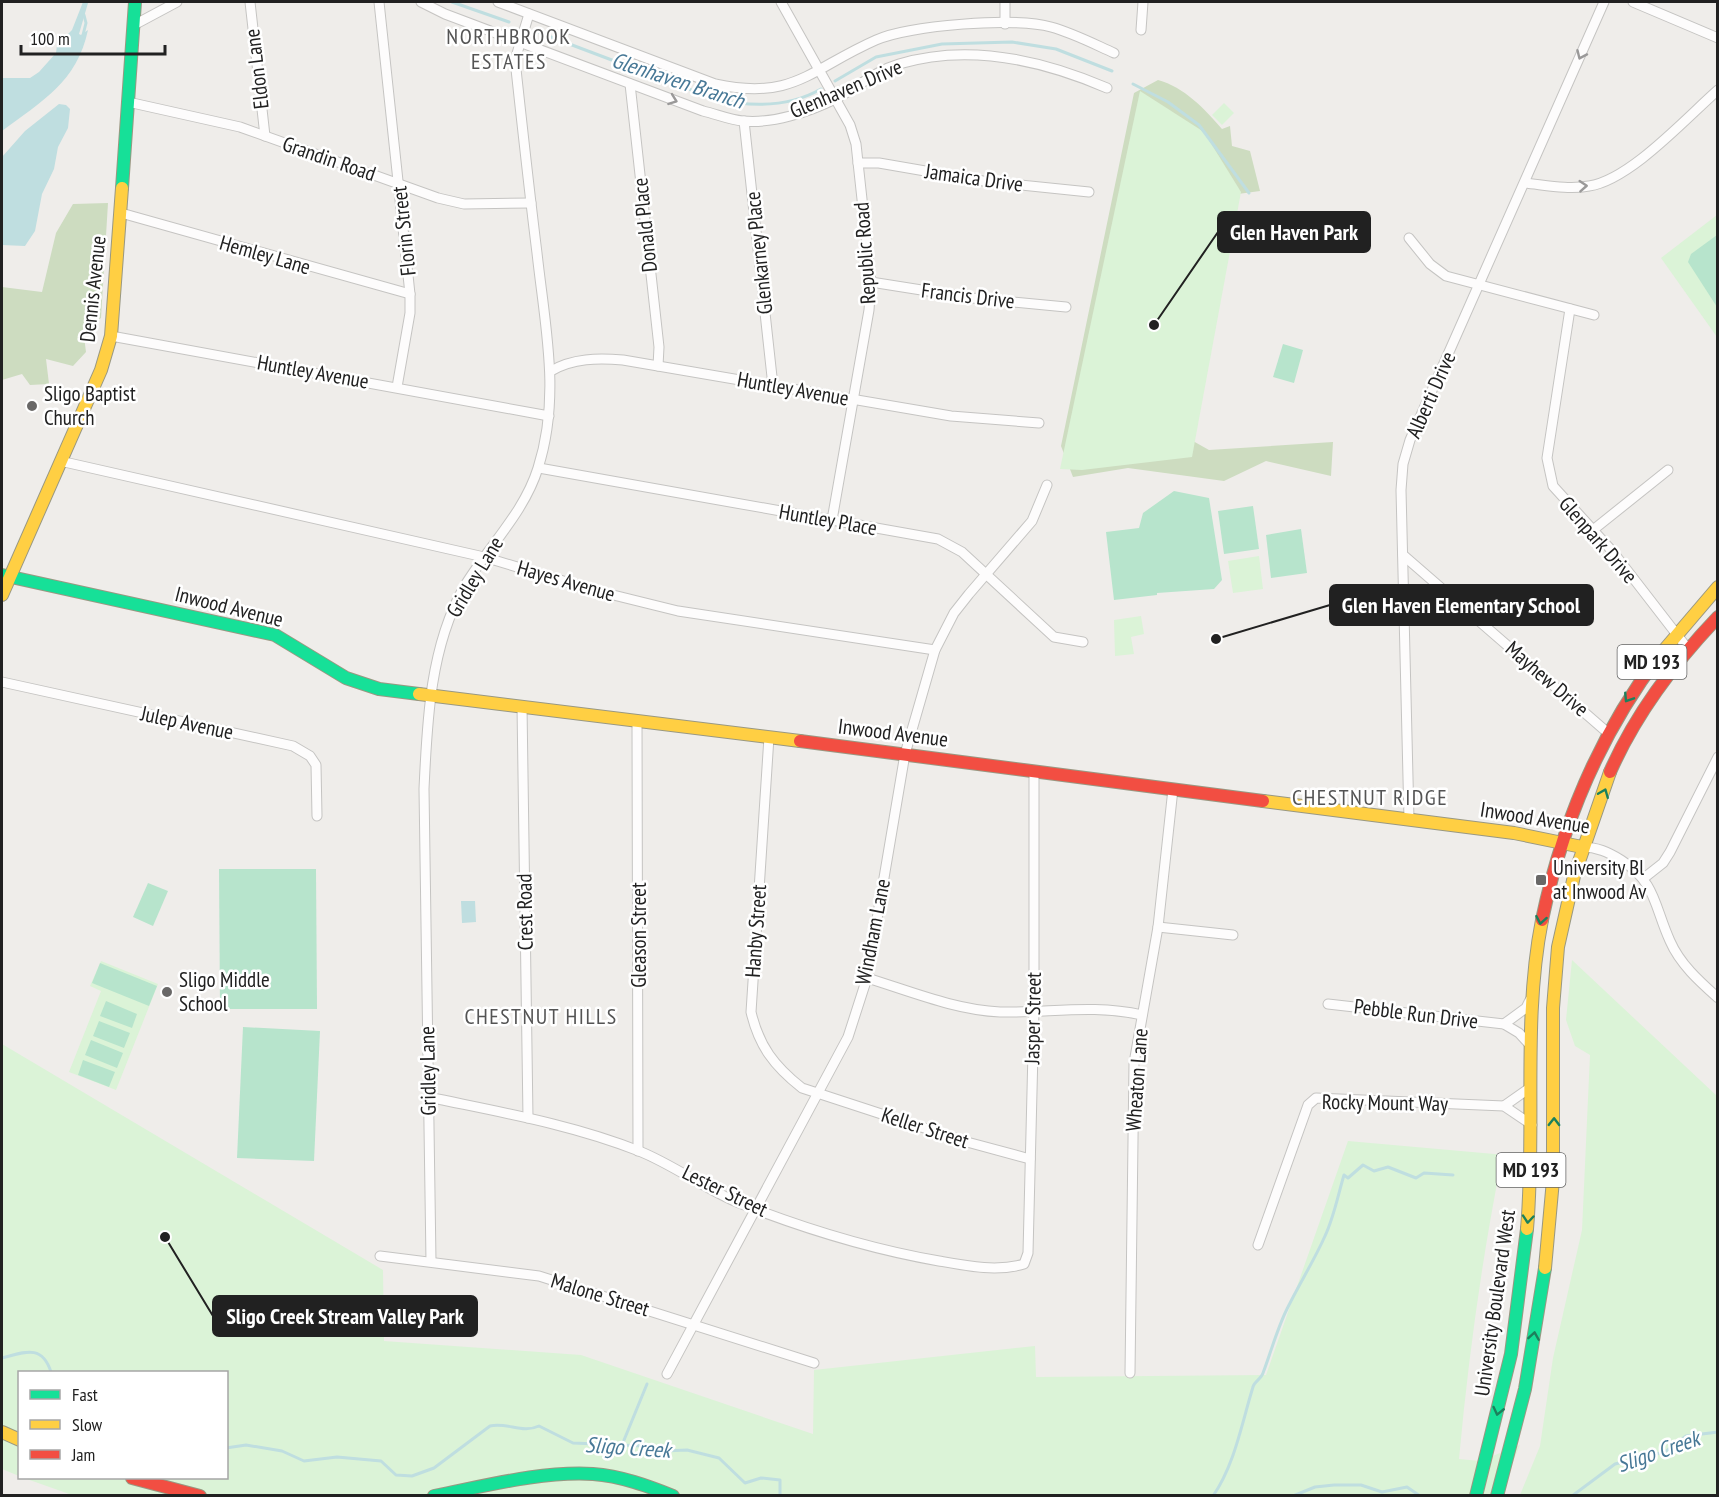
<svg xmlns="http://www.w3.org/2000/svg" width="1719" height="1497" viewBox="0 0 1719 1497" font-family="'PT Sans Narrow',sans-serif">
<rect width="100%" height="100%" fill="#efedea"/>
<g fill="#cddcc0">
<path d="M1158 80C1184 87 1205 109 1222 129L1230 126 1232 146 1250 151 1260 191 1238 194 1193 441 1209 450 1333 442 1331 476 1266 461 1224 481 1128 468 1073 477 1061 446 1134 93Z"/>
<path d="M108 203 101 318 83 329 86 352 73 366 46 359 49 384 30 385 22 374 2 380V287L42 292 56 233 73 204Z"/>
</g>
<g fill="#dbf3d7">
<path d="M1140 91 1204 132 1241 192 1192 457 1082 470 1060 469Z"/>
<path d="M1224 103 1234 113 1222 125 1212 115Z"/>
<path d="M1717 215V337L1661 258Z"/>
<path d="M1259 556 1263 589 1233 593 1228 561Z"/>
<path d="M1141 616 1144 634 1131 637 1134 654 1115 656 1114 620Z"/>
<path d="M1572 960 1717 1096V1495H1520L1540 1446 1553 1358 1582 1230 1590 1055 1575 1046 1566 1020Z"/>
<path d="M101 961 158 984 116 1090 69 1072 101 991 90 986Z"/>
<path d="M2 1044 383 1270 384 1341 581 1355 813 1434 814 1370 1035 1346 1036 1377 1266 1375 1348 1141 1517 1156 1524 1159 1500 1168C1481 1265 1468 1361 1459 1459L1480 1461 1520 1445 1499 1496 72 1495 24 1478H226V1372H20L19 1476 2 1469Z"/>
</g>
<g fill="#b7e4cc">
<path d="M1717 235V307L1688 262 1691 254Z"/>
<path d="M1283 344 1303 350 1294 383 1273 377Z"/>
<path d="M1174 491 1209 498 1222 580 1214 589 1157 593V595L1114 600 1106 532 1139 528 1143 513Z"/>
<path d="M1253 506 1259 549 1224 554 1218 511Z"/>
<path d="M1301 529 1307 573 1271 578 1266 535Z"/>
<path d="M219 869H316L317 1009H220Z"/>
<path d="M148 883 168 891 153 926 133 917Z"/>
<path d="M100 963 157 986 149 1006 92 983Z"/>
<path d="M106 1001 137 1014 132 1028 100 1016Z"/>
<path d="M99 1021 130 1033 124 1048 93 1036Z"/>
<path d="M243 1027 320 1031 314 1161 237 1158Z"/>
<path d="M91 1040 123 1053 117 1068 85 1055Z"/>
<path d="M83 1060 115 1072 109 1087 78 1075Z"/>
</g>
<g fill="#bfdee0">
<path d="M83 2 88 3 79 34 81 35 88 30C77 82 42 101 2 131V78H30L39 72 56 53 57 45 72 30Z"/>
<path d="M59 104 66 105 70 109 68 128 58 147 54 169 42 194 35 231 25 246 2 245V157L25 131Z"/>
<path d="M461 901H475L476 922 462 923Z"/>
</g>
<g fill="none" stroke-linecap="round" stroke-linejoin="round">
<g stroke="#bfdee0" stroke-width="3">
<path d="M452 2 509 22"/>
<path d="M535 31 715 99C751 107 788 108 821 89"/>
<path d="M83 35 86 23 84 15"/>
<path d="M835 81 876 57 942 44 1012 42 1056 49 1112 71"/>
<path d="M1133 84 1168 102 1199 125 1249 193"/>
<path d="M2 1358C25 1352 42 1344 51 1372"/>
<path d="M622 1445 647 1384"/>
<path d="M226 1448 246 1445 282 1451 304 1461 337 1457 381 1461 396 1475 412 1476 434 1468 490 1426C508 1422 522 1434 539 1426L573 1443 644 1446 664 1451 687 1450 719 1458 745 1483 761 1478 780 1480V1496"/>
<path d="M1213 1496C1235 1464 1242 1422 1253 1387 1254 1382 1261 1379 1263 1373 1271 1352 1277 1329 1287 1309 1299 1284 1314 1261 1325 1236 1334 1217 1338 1195 1344 1175L1348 1178 1363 1165 1374 1171 1388 1167 1416 1178 1424 1173 1453 1175"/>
<path d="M1293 1496 1315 1487 1334 1485H1361L1382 1492 1407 1487 1420 1496"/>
<path d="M1572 1496 1615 1464 1665 1452 1686 1436 1718 1432"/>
</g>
<defs>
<g id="street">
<path d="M250 2 265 136"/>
<path d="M379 2 410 294V313L397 387"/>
<path d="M421 2 445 14 703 111C716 114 730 120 743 121 772 124 809 112 835 99 857 88 875 71 899 64 969 43 1042 60 1107 88"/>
<path d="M498 2 715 84C794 101 810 69 876 40 909 25 1016 17 1051 27 1073 33 1094 44 1114 53"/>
<path d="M781 2 850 125 856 144 871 282 869 310 832 520"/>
<path d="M1005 2V24"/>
<path d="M1633 2 1718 38"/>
<path d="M134 25 177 2"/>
<path d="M1141 30 1143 2"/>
<path d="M630 84 659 347 658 366"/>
<path d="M128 102 240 127 438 198 464 204 531 203"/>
<path d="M744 121 773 386"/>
<path d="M858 163H879L983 181 1089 192"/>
<path d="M1525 183C1545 185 1568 190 1589 186 1630 180 1686 118 1718 90"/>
<path d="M121 213 410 294"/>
<path d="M1409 238 1430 264 1446 276 1594 315"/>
<path d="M871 282 972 298 1066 307"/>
<path d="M1570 309 1547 458 1553 486 1613 552 1688 649"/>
<path d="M111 336 549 416"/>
<path d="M551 371C573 358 598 358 623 360L951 416 1039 423"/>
<path d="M60 461 484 557 593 590 678 611 935 650"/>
<path d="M539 468 938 539 962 552 1054 637 1083 642"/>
<path d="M1593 530 1668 470"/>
<path d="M1403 555 1608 733"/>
<path d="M2 682 293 746 310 756 316 765 317 816"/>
<path d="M522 706 528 1118"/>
<path d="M637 720 638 1151"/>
<path d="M769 737 751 1012C759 1046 774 1066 802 1088L967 1142 1030 1159"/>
<path d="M1409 819 1401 490 1403 464 1410 440 1604 2"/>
<path d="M1582 847C1597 847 1608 852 1621 860 1656 882 1654 906 1670 941 1680 964 1699 981 1718 998"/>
<path d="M1644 878 1663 863 1670 852 1718 757"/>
<path d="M1158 927 1233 935"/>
<path d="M867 978C910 991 955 1010 1000 1012 1050 1013 1093 1004 1142 1015"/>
<path d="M1328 1004 1504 1024 1519 1033 1530 1045"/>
<path d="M1504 1024 1526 1008 1530 1000"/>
<path d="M428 1097C499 1112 571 1124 639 1151 674 1165 705 1189 739 1203 805 1229 870 1249 939 1261 967 1266 997 1272 1024 1264L1028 1253 1034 1011V771"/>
<path d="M1504 1106 1531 1087"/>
<path d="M1258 1245 1308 1105 1316 1098 1504 1106 1532 1125"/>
<path d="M380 1256 539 1276 814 1363"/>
<path d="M431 1261 424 789C427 722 430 647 464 587 488 547 524 513 538 468 561 396 545 327 537 253 529 189 522 124 515 60L529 14"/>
<path d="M1130 1373 1134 1063 1158 927 1173 789"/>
<path d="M667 1374 848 1037 867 978 905 754 935 650 954 613 969 594 1032 521 1047 485"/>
</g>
<g id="fast">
<path d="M122 188 135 2"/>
<path d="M2 575 275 635 346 678 379 689 419 694"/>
<path d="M434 1496C486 1486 540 1471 593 1474 621 1476 648 1486 673 1496"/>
<path d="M1476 1496 1511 1354 1527 1229"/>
<path d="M1497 1496 1525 1389 1545 1268"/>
</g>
<g id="slow">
<path d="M2 595 101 370 111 336 122 188"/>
<path d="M1659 656 1718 587"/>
<path d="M419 694 800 741"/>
<path d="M1263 801 1514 833 1582 847"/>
<path d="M1527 1229C1536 1126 1522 1021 1542 920"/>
<path d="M1545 1268 1553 1180V1008L1558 947 1574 876 1610 772"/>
<path d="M2 1432 20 1440"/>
</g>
<g id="jam">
<path d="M800 741 1263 801"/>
<path d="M1610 772C1636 713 1674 663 1718 617"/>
<path d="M1542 920C1562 824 1600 734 1659 656"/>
<path d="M132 1478 200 1496"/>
</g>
</defs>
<use href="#street" stroke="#c5c4c2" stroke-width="11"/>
<use href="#fast" stroke="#999882" stroke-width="14"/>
<use href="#slow" stroke="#999882" stroke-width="14"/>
<use href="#jam" stroke="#999882" stroke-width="14"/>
<use href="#street" stroke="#fdfcfc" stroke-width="9"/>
<use href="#fast" stroke="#16e098" stroke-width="12"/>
<use href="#slow" stroke="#ffcf43" stroke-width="12"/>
<use href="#jam" stroke="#f24e42" stroke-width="12"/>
</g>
<defs><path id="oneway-chevron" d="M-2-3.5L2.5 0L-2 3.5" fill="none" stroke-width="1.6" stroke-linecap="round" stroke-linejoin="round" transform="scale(1.5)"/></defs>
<g stroke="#9a9999">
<use href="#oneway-chevron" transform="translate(1581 55) rotate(114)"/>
<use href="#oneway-chevron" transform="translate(673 100) rotate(20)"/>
<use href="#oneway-chevron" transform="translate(1583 186) rotate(-4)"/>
</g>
<g stroke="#1c805c">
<use href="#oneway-chevron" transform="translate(1628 698) rotate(123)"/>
<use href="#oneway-chevron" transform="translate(1604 793) rotate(-68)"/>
<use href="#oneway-chevron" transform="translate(1541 920) rotate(100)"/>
<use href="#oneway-chevron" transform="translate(1554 1122) rotate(-89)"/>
<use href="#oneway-chevron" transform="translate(1528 1219) rotate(95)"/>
<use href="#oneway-chevron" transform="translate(1534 1336) rotate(-81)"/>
<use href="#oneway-chevron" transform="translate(1498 1411) rotate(103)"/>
</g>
<g fill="#696867" stroke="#fff" stroke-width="2">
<circle cx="32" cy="406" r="6"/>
<rect x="1535" y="874" width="12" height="12" rx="3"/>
<circle cx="167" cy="992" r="6"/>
</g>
<g text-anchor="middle" stroke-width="5" stroke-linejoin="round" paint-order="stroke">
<g fill="#fff" stroke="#646464" stroke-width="1.5">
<rect x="1617.5" y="645" width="69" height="34" rx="4.5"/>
<rect x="1496.5" y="1153" width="69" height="34" rx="4.5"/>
</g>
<g font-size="20" font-weight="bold" fill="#212121">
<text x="1652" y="669">MD 193</text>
<text x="1531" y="1177">MD 193</text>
</g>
<g font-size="21" fill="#212121" stroke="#fff">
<text transform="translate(257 69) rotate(-97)" y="7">Eldon Lane</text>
<text transform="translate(846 89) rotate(-23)" y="7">Glenhaven Drive</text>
<text transform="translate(329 159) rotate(19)" y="7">Grandin Road</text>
<text transform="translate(974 178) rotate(8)" y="7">Jamaica Drive</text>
<text transform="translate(645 225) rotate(-96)" y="7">Donald Place</text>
<text transform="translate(404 231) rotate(-96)" y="7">Florin Street</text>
<text transform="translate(759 253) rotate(-96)" y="7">Glenkarney Place</text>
<text transform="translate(865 253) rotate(-94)" y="7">Republic Road</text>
<text transform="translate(265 255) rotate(16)" y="7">Hemley Lane</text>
<text transform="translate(93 289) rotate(-84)" y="7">Dennis Avenue</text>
<text transform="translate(968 296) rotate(7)" y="7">Francis Drive</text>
<text transform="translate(313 372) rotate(10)" y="7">Huntley Avenue</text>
<text transform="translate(793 389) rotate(10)" y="7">Huntley Avenue</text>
<text transform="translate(1431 395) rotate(-66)" y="7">Alberti Drive</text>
<text transform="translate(828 520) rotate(10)" y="7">Huntley Place</text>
<text transform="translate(1598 540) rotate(49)" y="7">Glenpark Drive</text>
<text transform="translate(475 577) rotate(-59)" y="7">Gridley Lane</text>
<text transform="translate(566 581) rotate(16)" y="7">Hayes Avenue</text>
<text transform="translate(229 607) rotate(14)" y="7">Inwood Avenue</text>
<text transform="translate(1547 679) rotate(41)" y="7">Mayhew Drive</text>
<text transform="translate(187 723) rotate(12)" y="7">Julep Avenue</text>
<text transform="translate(893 733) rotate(7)" y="7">Inwood Avenue</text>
<text transform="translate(1535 818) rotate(9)" y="7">Inwood Avenue</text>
<text transform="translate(525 912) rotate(-91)" y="7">Crest Road</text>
<text transform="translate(756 931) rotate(-86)" y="7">Hanby Street</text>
<text transform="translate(873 932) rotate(-79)" y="7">Windham Lane</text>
<text transform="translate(639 935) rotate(-90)" y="7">Gleason Street</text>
<text transform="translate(1416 1014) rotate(7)" y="7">Pebble Run Drive</text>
<text transform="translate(1033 1018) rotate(-89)" y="7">Jasper Street</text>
<text transform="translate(428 1071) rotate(-91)" y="7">Gridley Lane</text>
<text transform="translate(1137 1080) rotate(-86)" y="7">Wheaton Lane</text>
<text transform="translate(1385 1103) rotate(1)" y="7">Rocky Mount Way</text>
<text transform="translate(925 1128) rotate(18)" y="7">Keller Street</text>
<text transform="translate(725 1191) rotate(26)" y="7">Lester Street</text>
<text transform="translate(600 1295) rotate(17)" y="7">Malone Street</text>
<text transform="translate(1495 1303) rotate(-82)" y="7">University Boulevard West</text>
</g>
<g font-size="21" fill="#212121" stroke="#fff" text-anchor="start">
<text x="44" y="401">Sligo Baptist<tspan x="44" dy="24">Church</tspan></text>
<text x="1553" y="875">University Bl<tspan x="1553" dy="24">at Inwood Av</tspan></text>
<text x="179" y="987">Sligo Middle<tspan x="179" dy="24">School</tspan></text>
</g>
<g font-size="22" letter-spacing="1.5" fill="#545454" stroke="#fff">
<text x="509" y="44">NORTHBROOK<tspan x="509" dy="25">ESTATES</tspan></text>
<text x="1370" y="805">CHESTNUT RIDGE</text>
<text x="541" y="1024">CHESTNUT HILLS</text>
</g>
<g font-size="22" font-style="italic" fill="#477896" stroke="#fff">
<text transform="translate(678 80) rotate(18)" y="8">Glenhaven Branch</text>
<text transform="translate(628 1447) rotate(4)" y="8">Sligo Creek</text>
<text transform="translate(1658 1451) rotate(-19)" y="8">Sligo Creek</text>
</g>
</g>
<path fill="none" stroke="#212121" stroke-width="2" d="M1154 325L1218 232M1216 639L1330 605M165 1237L213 1316"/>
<g fill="#212121" stroke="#fff" stroke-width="2">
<circle cx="1154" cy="325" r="6"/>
<circle cx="1216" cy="639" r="6"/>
<circle cx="165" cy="1237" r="6"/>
</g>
<g fill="#212121" stroke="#212121" stroke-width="2">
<rect x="1218" y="212" width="152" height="40" rx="6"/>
<rect x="1330" y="585" width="263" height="40" rx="6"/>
<rect x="213" y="1296" width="264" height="40" rx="6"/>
</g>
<g font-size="22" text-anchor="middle" font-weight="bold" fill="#fff">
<text x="1294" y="240">Glen Haven Park</text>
<text x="1461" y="613">Glen Haven Elementary School</text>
<text x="345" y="1324">Sligo Creek Stream Valley Park</text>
</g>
<rect width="1719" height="1497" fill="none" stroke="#212121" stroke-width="6"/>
<rect x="18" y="1371" width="210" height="108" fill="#ffffff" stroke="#a6a6a6" stroke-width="1.5"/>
<rect x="30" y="1390" width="30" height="9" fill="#16e098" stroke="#a6a6a6" stroke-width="1.5"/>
<text x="72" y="1401" font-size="18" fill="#212121">Fast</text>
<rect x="30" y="1420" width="30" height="9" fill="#ffcf43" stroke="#a6a6a6" stroke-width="1.5"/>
<text x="72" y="1431" font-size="18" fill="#212121">Slow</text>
<rect x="30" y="1450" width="30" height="9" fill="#f24e42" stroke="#a6a6a6" stroke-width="1.5"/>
<text x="72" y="1461" font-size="18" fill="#212121">Jam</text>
<path d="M21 45v9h144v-9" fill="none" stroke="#212121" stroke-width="3"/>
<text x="30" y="45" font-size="18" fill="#212121" stroke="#ffffff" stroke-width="4.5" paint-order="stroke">100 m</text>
</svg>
